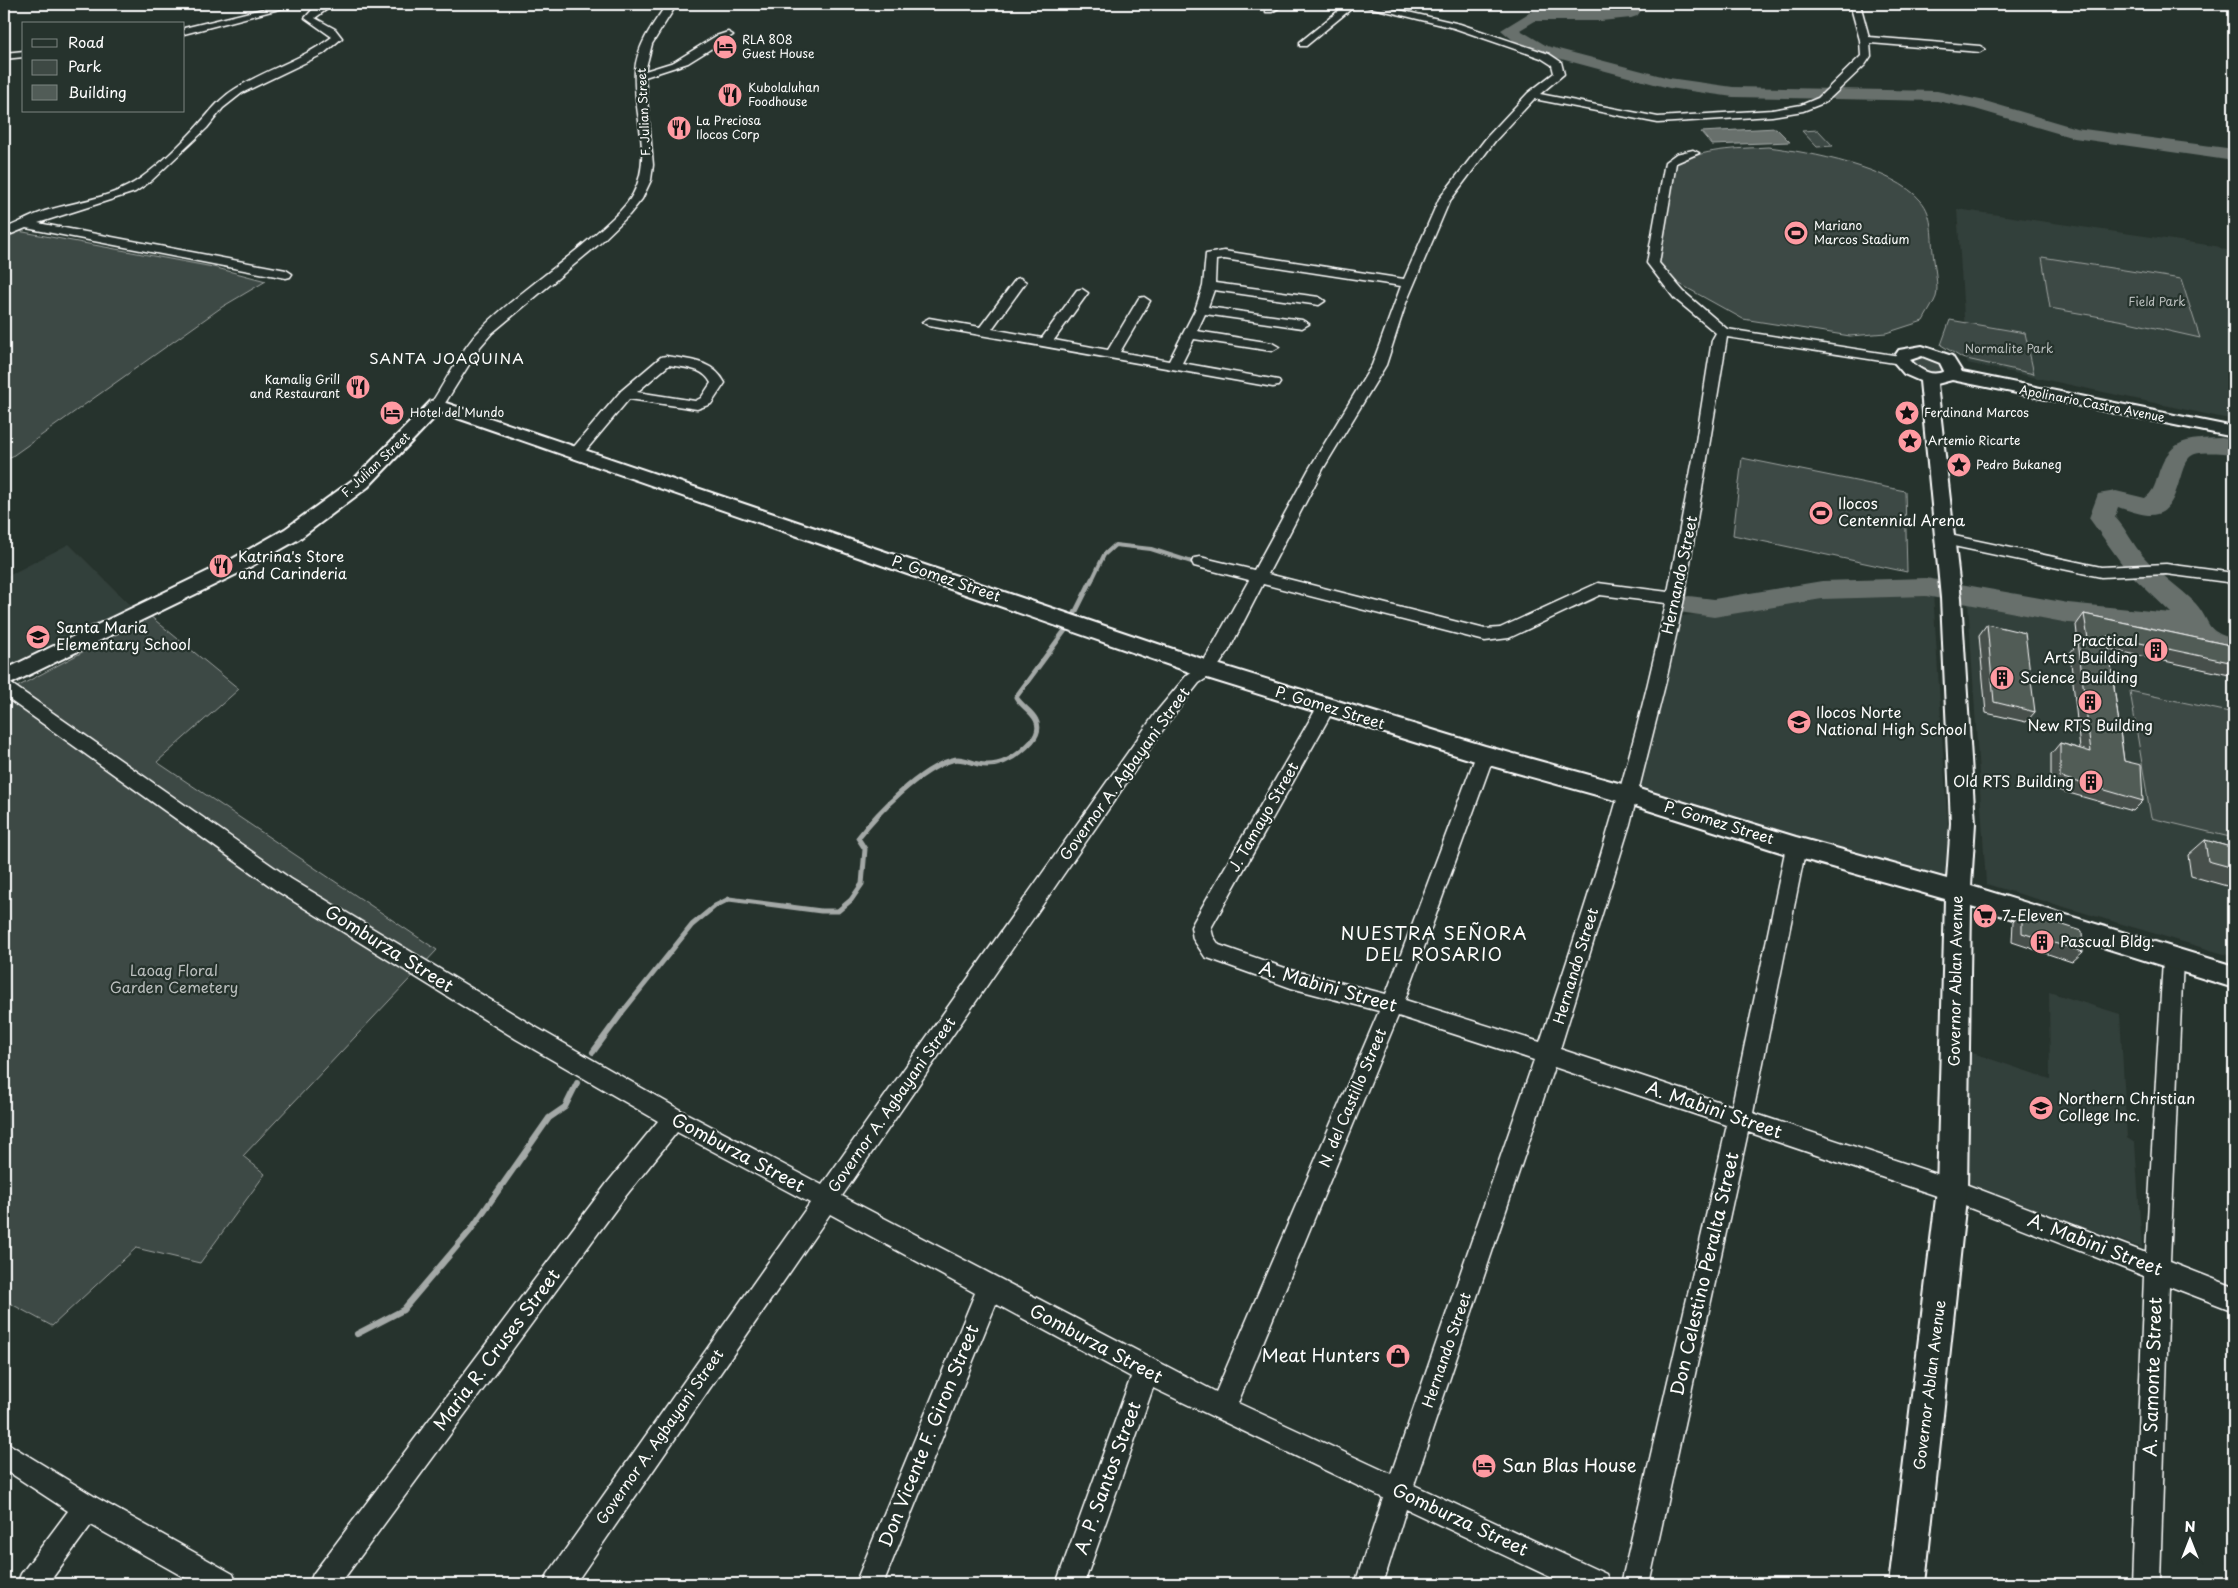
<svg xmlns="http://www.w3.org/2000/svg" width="2238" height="1588" viewBox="0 0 2238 1588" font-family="'Playpen Sans',sans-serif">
<rect width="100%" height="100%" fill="#26332d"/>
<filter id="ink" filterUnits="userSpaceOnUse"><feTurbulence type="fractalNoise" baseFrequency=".02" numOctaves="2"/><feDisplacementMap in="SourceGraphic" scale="10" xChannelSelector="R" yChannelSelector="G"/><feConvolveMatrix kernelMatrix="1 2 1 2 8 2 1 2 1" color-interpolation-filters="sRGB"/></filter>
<g filter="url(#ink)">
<g fill="#333f3a">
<path d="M1957 209 2215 246 2234 253V417L2229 419 1967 363Z"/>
<path d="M69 544 131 606 8 671 4 668V578Z"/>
<path d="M1878 590 1933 592 1951 878 1636 795 1682 616Z"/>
<path d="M1968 602 2234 658V957L1986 884Z"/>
<path d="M2049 992 2120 1014 2127 1138 2135 1143 2142 1248 1954 1181 1958 1048 2050 1079Z"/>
</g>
<g fill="#3e4944" stroke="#9ea4a2">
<path d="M1818 130 1833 146 1817 147 1802 131Z"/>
<path d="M1768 147C1809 152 1894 168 1921 201 1933 215 1931 234 1933 252 1934 263 1939 288 1936 297 1933 305 1927 313 1923 321L1886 333 1850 336 1743 319 1669 278 1659 264 1674 165C1703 148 1736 149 1768 147Z"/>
<path d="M18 231 213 267 266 281 222 307 4 462V239Z"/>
<path d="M2042 257 2181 279 2200 338 2124 321 2050 308Z"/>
<path d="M1950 320 2025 333 2034 374 1962 358 1941 345Z"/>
<path d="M1915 353 1948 364 1942 375 1921 373 1907 358Z"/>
<path d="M1742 458 1905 491 1907 572 1733 535Z"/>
<path d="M150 616 239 689 157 762 437 950 243 1156 265 1174 200 1263 136 1248 52 1326 4 1300V694Z"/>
<path d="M2130 691 2234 713V838L2151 818Z"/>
</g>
<path fill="#67706c" stroke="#a4a9a7" d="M1776 128 1790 142 1712 145 1701 132Z"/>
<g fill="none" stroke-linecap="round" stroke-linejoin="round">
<path stroke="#a4a9a7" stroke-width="4" d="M1092 580 1104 555 1115 545 1151 549 1198 564"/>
<g stroke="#a4a9a7" stroke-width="5">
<path d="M1573 607 1593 598"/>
<path d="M1075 613 1092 579"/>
<path d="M620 1015 692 925 715 906 729 899 821 911H838L851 900 862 884 865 849 858 838C878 812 920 769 952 760 961 757 970 762 978 764 1000 769 1018 756 1032 741 1037 735 1040 728 1036 720 1032 711 1021 706 1016 697L1066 629"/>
</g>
<g stroke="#a4a9a7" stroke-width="6">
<path d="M593 1052 621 1014"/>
<path d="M357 1334 403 1310 470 1231 549 1118 565 1107 577 1083"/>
</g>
<g fill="#67706c" fill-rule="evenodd">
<path d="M1630 4H1646L1637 16 1631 18 1601 21H1535L1520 30 1547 46 1669 78 1733 87 1937 91 1985 101 2076 128 2234 149V161L2074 138 1975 109 1937 101 1733 97 1669 88 1535 52 1515 42 1501 30 1532 11H1601L1626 9Z"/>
<path d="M2222 438 2234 440V454C2225 453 2204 451 2195 454 2175 460 2184 517 2148 515 2138 514 2127 510 2118 507L2115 517C2127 530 2133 545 2144 557 2160 575 2180 587 2196 604 2213 624 2203 630 2234 639V659L2201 649 2169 632 2068 623 1926 596 1822 599 1714 617 1679 612 1675 605 1679 598 1689 596 1714 599 1822 581 1926 578 2068 603 2171 613 2127 571 2089 518 2098 494 2116 491 2145 498C2152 493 2155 486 2157 478 2168 439 2185 439 2222 438Z"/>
</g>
<defs>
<g id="minor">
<path d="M283 4H298L184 34V28Z"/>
<path d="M323 4H334L315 18 335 29 342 38 323 54 242 93 223 108 207 128 151 181 135 192 38 223 286 270 292 274 290 277 286 278 26 228 4 237V229C18 223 31 216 45 211 78 201 114 198 141 178 162 163 183 142 200 123 211 111 220 98 235 89 266 69 302 60 332 37L305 18 312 10Z"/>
<path d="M667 4H677L652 44 645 71 674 62 716 36 728 32 733 35 688 63 645 77 653 165 651 180 642 199 629 215 599 244 492 333 480 347 442 408H432L430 405C447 380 462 347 483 327 520 291 564 263 602 228 613 218 626 207 633 194 654 155 632 112 635 71 637 45 653 24 667 4Z"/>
<path d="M1274 4H1285L1272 12H1266V8Z"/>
<path d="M1347 4H1357L1306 46H1300V42Z"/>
<path d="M1357 4H1373L1460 24 1549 54 1561 62 1564 74 1540 94 1658 117 1772 110 1801 105 1818 98 1861 56 1860 40 1850 4H1860L1869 37 1980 46 1985 49 1980 52 1870 43 1871 56 1865 65 1826 102 1803 111 1772 116 1658 123 1534 99 1495 141 1449 202 1406 303 1386 365 1323 469 1268 574 1485 629 1500 628 1598 583 1668 592 1694 454 1712 340 1716 333 1674 298 1647 263 1665 162 1676 154 1693 150 1699 153 1676 163 1659 263 1684 292 1727 329 1906 357 1908 360 1901 364 1727 337 1684 599 1666 681 1630 824 1560 1049 1732 1106 1786 847 1789 841 1796 839 1803 841 1806 847 1753 1113 1952 1179 2146 1253 2163 959 2166 953 2173 950 2180 953 2183 959 2170 1262 2234 1287V1311L2169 1286 2160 1584H2132L2144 1276 1952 1201 1748 1132 1649 1584H1621L1727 1125 1554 1067 1414 1485 1606 1574 1610 1584H1565L1406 1509 1383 1584H1355L1383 1498 1153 1388 1084 1584H1056L1131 1377 996 1304 883 1584H855L975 1293 830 1214 575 1584H544L548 1574 810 1203 677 1132 624 1198 340 1584H309L313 1574 608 1182 658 1121 516 1039 277 891 4 696V681L10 683 291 879 532 1025 682 1111 822 1185 1157 711 1187 675 1201 666 1249 580 1194 566 1192 562 1194 558 1200 557 1254 570 1309 469 1372 365 1401 286 1224 259 1216 260 1215 283 1319 297 1325 301 1319 305 1214 290 1208 307 1302 320 1309 324 1302 328 1205 314 1197 331 1272 343 1279 347 1272 351 1194 339 1182 363 1278 380 1280 383 1278 386 1273 387 929 326 922 322 929 318 980 327 1016 279 1020 278 1026 282 992 329 1042 338 1077 290 1082 289 1088 293 1054 340 1108 350 1139 298 1144 297 1150 301 1120 352 1169 361 1195 310 1203 286 1206 254 1224 251 1404 279 1439 199 1487 137 1528 93 1554 73 1552 65 1541 58 1454 28ZM1263 584 1485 641 1509 638 1600 595 1666 603C1635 753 1589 898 1540 1042L1405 1000 1494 755 1491 750 1485 748 1479 750 1476 755 1386 994 1291 970 1219 945 1213 936 1211 928 1335 707 1332 702 1326 700 1320 702 1194 921 1191 927 1193 939 1205 957 1291 988 1379 1011 1216 1392 842 1196 1169 721 1199 683 1213 674 1228 652ZM1398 1016 1534 1060 1391 1474 1238 1403Z"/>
<path d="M24 51V57L4 59V53Z"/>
<path d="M666 356C689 360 713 360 725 383L711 404 697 409 629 399 582 455H572L570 452 572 449 621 391 661 357ZM669 365C684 368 703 367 711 383L701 398 695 401 637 392Z"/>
<path d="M1945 534 2101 567 2166 564 2234 573V583L2166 574 2101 577 1939 543 1937 539 1939 535Z"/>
<path d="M4 1441 97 1498 233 1574 237 1584H196L91 1525 48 1584H17L21 1574 68 1511 4 1469Z"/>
</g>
<path id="major" d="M1922 346 1952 356 1962 372 2234 427V437L1952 380 1937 384 1961 598 1975 823 1971 886 2234 966V988L1971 906 1967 1190 1925 1584H1889L1937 1190 1945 899 1796 857 1629 804 1485 764 1204 677 440 412 368 487 299 539 241 572 4 687V670L227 562 285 529 354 479 431 401 437 400 1220 665 1485 746 1629 786 1796 837 1947 879 1951 823 1941 598 1920 381 1904 374 1892 360 1899 350ZM1922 356 1940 363 1944 371C1932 378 1918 369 1910 360Z"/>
</defs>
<use href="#minor" stroke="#fff" stroke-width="3"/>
<use href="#major" stroke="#fff" stroke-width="4"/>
<use href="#minor" fill="#26332d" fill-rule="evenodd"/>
<use href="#major" fill="#26332d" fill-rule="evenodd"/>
</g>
<g fill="#464f4b" stroke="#fff">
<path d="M2084 614 2234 646V676L2109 649 2124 761 2143 801 2133 811 2051 788V754L2060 743 2080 749 2070 653 2078 643 2076 625Z"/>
<path d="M1987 624 2035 712 2026 722 1986 713 1979 635Z"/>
<path d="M2205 840 2234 848V888L2191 876 2188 855Z"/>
<path d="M2022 912 2083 952 2072 962 2012 942 2013 922Z"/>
</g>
<g fill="#515c57" stroke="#fff">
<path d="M2084 614 2234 646V663L2107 636 2124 761 2141 765 2143 801 2060 777V743L2091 752 2078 642 2089 645Z"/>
<path d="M1987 624 2025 633 2035 712 1994 702Z"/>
<path d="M2205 840 2234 848V868L2208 861Z"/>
<path d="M2022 912 2082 931 2083 952 2022 933Z"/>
</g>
</g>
<defs>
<symbol id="hotel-disc" viewBox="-11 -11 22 22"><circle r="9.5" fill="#ff9aa2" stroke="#26332d"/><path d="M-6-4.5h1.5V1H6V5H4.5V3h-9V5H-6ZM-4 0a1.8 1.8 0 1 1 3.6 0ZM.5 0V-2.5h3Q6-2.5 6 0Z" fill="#111"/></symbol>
<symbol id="restaurant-disc" viewBox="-11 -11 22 22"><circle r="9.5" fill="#ff9aa2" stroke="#26332d"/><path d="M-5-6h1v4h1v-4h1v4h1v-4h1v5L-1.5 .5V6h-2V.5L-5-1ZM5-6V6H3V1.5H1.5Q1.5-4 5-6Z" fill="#111"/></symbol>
<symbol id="stadium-disc" viewBox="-11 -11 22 22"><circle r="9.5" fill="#ff9aa2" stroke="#26332d"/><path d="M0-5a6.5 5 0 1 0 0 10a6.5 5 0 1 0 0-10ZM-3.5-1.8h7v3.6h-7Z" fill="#111"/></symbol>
<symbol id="sight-disc" viewBox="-11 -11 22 22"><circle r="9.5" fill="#ff9aa2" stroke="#26332d"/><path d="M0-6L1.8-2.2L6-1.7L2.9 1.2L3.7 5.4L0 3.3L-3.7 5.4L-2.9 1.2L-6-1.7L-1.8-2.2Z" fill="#111"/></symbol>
<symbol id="school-disc" viewBox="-11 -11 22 22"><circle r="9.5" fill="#ff9aa2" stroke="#26332d"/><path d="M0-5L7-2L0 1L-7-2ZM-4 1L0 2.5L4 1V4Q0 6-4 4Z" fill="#111"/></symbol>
<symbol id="building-disc" viewBox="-11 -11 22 22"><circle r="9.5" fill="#ff9aa2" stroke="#26332d"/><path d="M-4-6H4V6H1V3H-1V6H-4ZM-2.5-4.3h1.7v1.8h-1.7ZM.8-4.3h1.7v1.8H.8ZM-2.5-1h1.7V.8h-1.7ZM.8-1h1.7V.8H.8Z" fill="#111"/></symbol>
<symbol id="supermarket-disc" viewBox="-11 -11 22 22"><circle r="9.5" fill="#ff9aa2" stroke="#26332d"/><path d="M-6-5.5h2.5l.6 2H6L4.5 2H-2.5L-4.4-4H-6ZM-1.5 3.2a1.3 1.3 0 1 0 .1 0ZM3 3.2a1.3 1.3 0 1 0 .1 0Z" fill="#111"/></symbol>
<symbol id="shop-disc" viewBox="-11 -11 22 22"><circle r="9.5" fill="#ff9aa2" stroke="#26332d"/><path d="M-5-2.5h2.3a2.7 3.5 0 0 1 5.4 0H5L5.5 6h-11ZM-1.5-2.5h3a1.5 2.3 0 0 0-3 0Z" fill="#111"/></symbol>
</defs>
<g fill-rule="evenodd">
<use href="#hotel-disc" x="711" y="33" width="28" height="28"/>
<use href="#restaurant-disc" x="716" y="81" width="28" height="28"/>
<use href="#restaurant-disc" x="665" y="114" width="28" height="28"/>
<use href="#stadium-disc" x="1782" y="219" width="28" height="28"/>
<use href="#restaurant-disc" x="344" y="373" width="28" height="28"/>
<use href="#hotel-disc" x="378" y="399" width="28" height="28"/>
<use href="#sight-disc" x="1893" y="399" width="28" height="28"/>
<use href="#sight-disc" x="1896" y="427" width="28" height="28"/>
<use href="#sight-disc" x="1945" y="451" width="28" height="28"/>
<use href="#stadium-disc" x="1807" y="499" width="28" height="28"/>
<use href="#restaurant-disc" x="207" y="552" width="28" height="28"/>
<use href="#school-disc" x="24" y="623" width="28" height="28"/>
<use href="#building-disc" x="2142" y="636" width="28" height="28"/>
<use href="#building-disc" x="1988" y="664" width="28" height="28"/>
<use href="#building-disc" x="2076" y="688" width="28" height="28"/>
<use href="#school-disc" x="1785" y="708" width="28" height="28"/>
<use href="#building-disc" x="2077" y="768" width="28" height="28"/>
<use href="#supermarket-disc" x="1971" y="902" width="28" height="28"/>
<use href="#building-disc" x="2028" y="928" width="28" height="28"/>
<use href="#school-disc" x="2027" y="1094" width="28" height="28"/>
<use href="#shop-disc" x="1384" y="1342" width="28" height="28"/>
<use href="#hotel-disc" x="1470" y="1452" width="28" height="28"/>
</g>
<g text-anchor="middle" stroke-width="4.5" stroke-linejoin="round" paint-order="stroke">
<g font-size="12" fill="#fff" stroke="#26332d" text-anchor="start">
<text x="742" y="44">RLA 808<tspan x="742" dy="14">Guest House</tspan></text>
<text x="748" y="92">Kubolaluhan<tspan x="748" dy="14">Foodhouse</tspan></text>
<text x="696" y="125">La Preciosa<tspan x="696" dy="14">Ilocos Corp</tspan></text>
<text x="1814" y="230">Mariano<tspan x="1814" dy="14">Marcos Stadium</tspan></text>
<text x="340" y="384" text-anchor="end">Kamalig Grill<tspan x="340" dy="14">and Restaurant</tspan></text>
<text x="410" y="417">Hotel del Mundo</text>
<text x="1924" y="417">Ferdinand Marcos</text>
<text x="1928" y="445">Artemio Ricarte</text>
<text x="1976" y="469">Pedro Bukaneg</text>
</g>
<g font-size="12" fill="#fff" stroke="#26332d">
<text transform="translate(644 112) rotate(-93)" y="4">F. Julian Street</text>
<text transform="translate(2092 404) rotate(11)" y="4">Apolinario Castro Avenue</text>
<text transform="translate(376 465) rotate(-43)" y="4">F. Julian Street</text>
</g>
<g font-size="12" fill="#bbbfbe" stroke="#26332d">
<text x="2157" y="306">Field Park</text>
<text x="2009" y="353">Normalite Park</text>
</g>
<g font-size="15" letter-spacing="1" fill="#fff" stroke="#26332d">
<text x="447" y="364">SANTA JOAQUINA</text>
</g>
<g font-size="15" fill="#fff" stroke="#26332d" text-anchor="start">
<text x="1838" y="509">Ilocos<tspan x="1838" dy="17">Centennial Arena</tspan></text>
<text x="238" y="562">Katrina's Store<tspan x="238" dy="17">and Carinderia</tspan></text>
<text x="56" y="633">Santa Maria<tspan x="56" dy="17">Elementary School</tspan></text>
<text x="2138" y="646" text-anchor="end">Practical<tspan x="2138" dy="17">Arts Building</tspan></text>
<text x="2020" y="683">Science Building</text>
<text x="1816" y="718">Ilocos Norte<tspan x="1816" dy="17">National High School</tspan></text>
<text x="2090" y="731" text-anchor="middle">New RTS Building</text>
<text x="2074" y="787" text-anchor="end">Old RTS Building</text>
<text x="2002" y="921">7-Eleven</text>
<text x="2060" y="947">Pascual Bldg.</text>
<text x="2058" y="1104">Northern Christian<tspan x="2058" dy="17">College Inc.</tspan></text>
</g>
<g font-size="15" fill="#fff" stroke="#26332d">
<text transform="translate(1680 575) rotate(-78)" y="5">Hernando Street</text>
<text transform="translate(946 579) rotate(19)" y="5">P. Gomez Street</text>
<text transform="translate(1330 708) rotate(17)" y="5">P. Gomez Street</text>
<text transform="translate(1125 774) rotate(-54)" y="5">Governor A. Agbayani Street</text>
<text transform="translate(1264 817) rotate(-60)" y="5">J. Tamayo Street</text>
<text transform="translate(1719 823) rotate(17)" y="5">P. Gomez Street</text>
<text transform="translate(1576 966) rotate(-73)" y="5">Hernando Street</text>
<text transform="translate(1956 981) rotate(-89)" y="5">Governor Ablan Avenue</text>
<text transform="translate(1353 1098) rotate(-67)" y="5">N. del Castillo Street</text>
<text transform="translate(892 1105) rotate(-55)" y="5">Governor A. Agbayani Street</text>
<text transform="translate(1447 1350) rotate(-71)" y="5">Hernando Street</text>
<text transform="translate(1930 1385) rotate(-83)" y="5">Governor Ablan Avenue</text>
<text transform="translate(660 1437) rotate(-55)" y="5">Governor A. Agbayani Street</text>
</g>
<g font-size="15" fill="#bbbfbe" stroke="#26332d">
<text x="174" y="976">Laoag Floral<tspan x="174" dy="17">Garden Cemetery</tspan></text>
</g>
<g font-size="18" letter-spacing="1" fill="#fff" stroke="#26332d">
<text x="1434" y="940">NUESTRA SEÑORA<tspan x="1434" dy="21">DEL ROSARIO</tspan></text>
</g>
<g font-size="18" fill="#fff" stroke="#26332d">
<text transform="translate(389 949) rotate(32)" y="6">Gomburza Street</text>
<text transform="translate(1328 987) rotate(16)" y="6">A. Mabini Street</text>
<text transform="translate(1714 1110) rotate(19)" y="6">A. Mabini Street</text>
<text transform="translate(738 1153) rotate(28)" y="6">Gomburza Street</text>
<text transform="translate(2095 1245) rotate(21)" y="6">A. Mabini Street</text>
<text transform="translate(1705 1274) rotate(-77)" y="6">Don Celestino Peralta Street</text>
<text transform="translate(1096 1344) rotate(28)" y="6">Gomburza Street</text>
<text transform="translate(497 1350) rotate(-53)" y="6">Maria R. Cruses Street</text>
<text transform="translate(2153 1377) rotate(-88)" y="6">A. Samonte Street</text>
<text transform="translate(929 1436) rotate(-68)" y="6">Don Vicente F. Giron Street</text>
<text transform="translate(1108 1478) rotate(-70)" y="6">A. P. Santos Street</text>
<text transform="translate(1460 1520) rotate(25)" y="6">Gomburza Street</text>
</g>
<g font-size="18" fill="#fff" stroke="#26332d" text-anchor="end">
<text x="1380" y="1362">Meat Hunters</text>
<text x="1502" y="1472" text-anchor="start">San Blas House</text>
</g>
</g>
<rect width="2238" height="1588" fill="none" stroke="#26332d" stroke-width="20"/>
<rect x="10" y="10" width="2218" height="1568" fill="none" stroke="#fff" stroke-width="2" filter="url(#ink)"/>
<rect x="22" y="22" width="162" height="90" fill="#26332d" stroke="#7d8581"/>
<rect x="32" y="39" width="25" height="8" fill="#26332d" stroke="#7d8581"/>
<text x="68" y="48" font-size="15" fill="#ffffff">Road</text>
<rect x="32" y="60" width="25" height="15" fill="#3e4944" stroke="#7d8581"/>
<text x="68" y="72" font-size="15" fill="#ffffff">Park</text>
<rect x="32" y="85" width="25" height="15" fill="#515c57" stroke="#7d8581"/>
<text x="68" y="98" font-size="15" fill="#ffffff">Building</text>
<g transform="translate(2190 1540)" stroke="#26332d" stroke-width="4" paint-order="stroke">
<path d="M0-4L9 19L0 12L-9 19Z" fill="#ffffff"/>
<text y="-8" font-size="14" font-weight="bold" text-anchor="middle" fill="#ffffff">N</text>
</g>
</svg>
